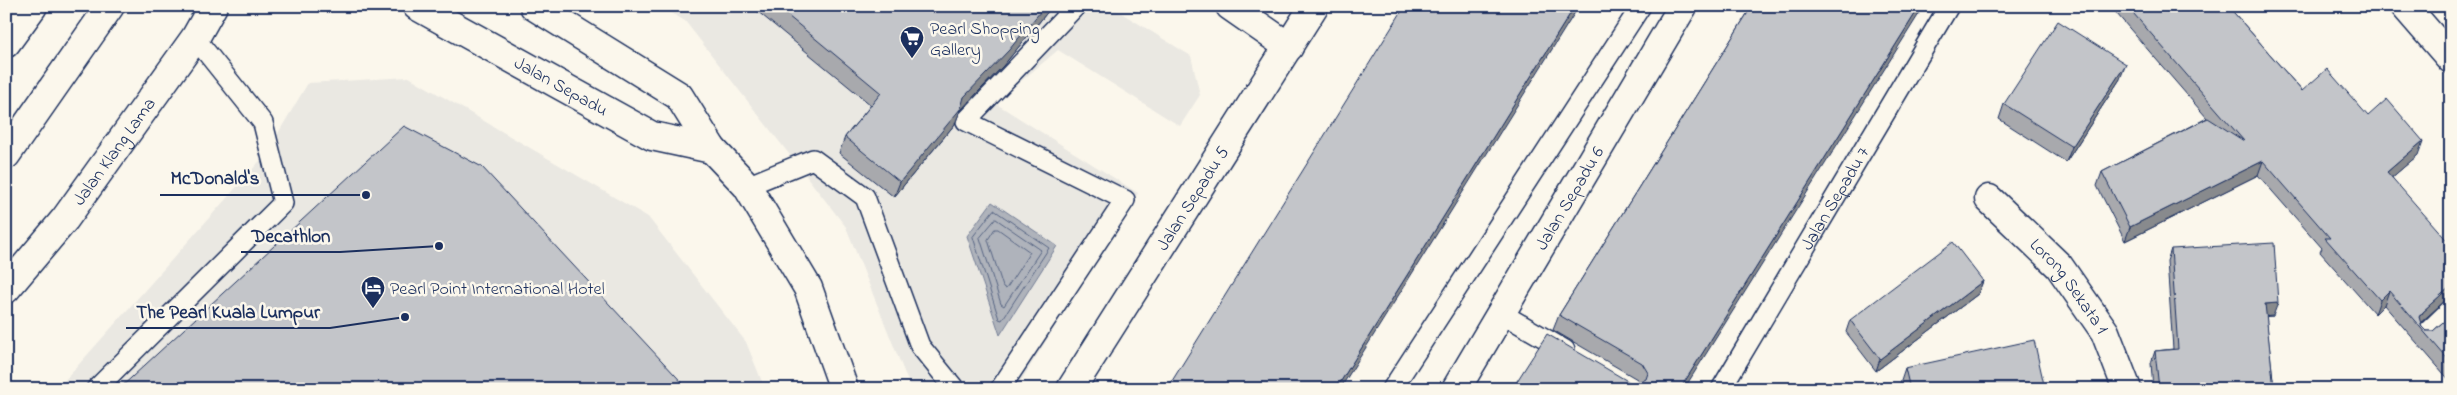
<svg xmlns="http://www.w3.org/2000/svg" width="2457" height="395" viewBox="0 0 2457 395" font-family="'Indie Flower',sans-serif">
<rect width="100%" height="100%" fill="#fbf7ec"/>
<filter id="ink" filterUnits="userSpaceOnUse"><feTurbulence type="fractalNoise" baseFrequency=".02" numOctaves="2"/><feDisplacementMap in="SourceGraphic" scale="10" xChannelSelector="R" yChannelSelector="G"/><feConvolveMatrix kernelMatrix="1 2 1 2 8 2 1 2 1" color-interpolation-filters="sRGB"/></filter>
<g filter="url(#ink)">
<g fill="#eae8e2">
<path d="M660 6H1110L1191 56 1200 95 1180 126 1058 50 995 103 1138 193 1016 389H911L846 227 685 21Z"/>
<path d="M409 77 648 217 746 342 765 389H57L265 155 308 83Z"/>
</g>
<path fill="#afb3bb" stroke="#747e96" d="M992 202 1057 246 1000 335 967 236Z"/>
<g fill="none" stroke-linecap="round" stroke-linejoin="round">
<g stroke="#566483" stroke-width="1">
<path d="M994 210 1049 248 1002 320 999 319 973 237Z"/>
<path d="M996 219 1041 250 1004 306 1001 304 980 238Z"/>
<path d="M995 229H998L1030 252 1006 289 1003 287 988 240Z"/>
</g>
<defs>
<g id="lane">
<path d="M747 186 813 159 865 197 920 346 955 389"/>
<path d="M1501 313 1565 350"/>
<path d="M2425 334 2451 309"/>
<path d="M96 389 283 203 263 123 195 38"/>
<path d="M1000 389 1125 200 966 121 1076 6"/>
<path d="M1392 389 1641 6"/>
<path id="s1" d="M1721 389 1949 6"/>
</g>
<g id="street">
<path d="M1230 6 1289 47"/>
<path d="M2405 6 2451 59"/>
<path id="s2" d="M1989 199 2059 266 2105 332 2127 389"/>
<path id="s3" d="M1071 389 1314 6"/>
<path id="s4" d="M1456 389 1683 6"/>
</g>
<g id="secondary">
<path id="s5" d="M417 6 652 136 712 149"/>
<path d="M534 6 679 96 712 149 747 186 808 288 844 389"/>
</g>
<g id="primary">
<path d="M6 43 33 6"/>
<path d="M6 155 110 6"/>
<path id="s6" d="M6 289 65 219 195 38 213 6"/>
</g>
</defs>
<use href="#lane" stroke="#1b2f5e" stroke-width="22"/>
<use href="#street" stroke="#1b2f5e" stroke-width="31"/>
<use href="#secondary" stroke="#1b2f5e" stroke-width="31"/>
<use href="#primary" stroke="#1b2f5e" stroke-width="31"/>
<use href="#lane" stroke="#fbf7ec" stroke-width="19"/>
<use href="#street" stroke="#fbf7ec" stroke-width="28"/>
<use href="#secondary" stroke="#fbf7ec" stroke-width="28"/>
<use href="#primary" stroke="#fbf7ec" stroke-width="28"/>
</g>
<g fill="#a8a9ad" stroke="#1b2f5e">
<path d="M751 6H1051L1050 9 1003 66 960 111 955 124 894 197 839 153 845 137 871 105Z"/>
<path d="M1752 6 1684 389H1512L1631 383 1637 384 1639 383 1637 379 1553 330 1559 315Z"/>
<path d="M2110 6H2228L2302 91 2368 116 2418 155 2392 177 2448 298 2421 323 2422 327 2426 331H2433L2451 315V382L2384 305 2375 314 2320 252 2322 248 2258 175 2125 241 2097 186 2102 172 2207 118Z"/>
<path d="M2120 79 2066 162 1999 119 2004 104Z"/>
<path d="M2171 249 2273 316H2266L2274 389H2153L2151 363 2155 351 2173 349 2167 261Z"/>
<path d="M1983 281 1978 294 1876 371 1846 332 1850 320Z"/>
<path d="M1905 368 2045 389H1901L1900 383Z"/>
</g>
<g fill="#888a8d" stroke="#1b2f5e">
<path d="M1045 6H1051L1050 9 1003 66 960 111 955 124 894 197 900 182 964 97Z"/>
<path d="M1575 6H1579L1340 389H1336Z"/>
<path d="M1920 6H1924L1684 389H1680Z"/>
<path d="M2126 64 2120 79 2066 162 2072 147Z"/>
<path d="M2423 141 2418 155 2382 186 2387 172Z"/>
<path d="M2263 161 2258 175 2125 241 2130 227Z"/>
<path d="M1983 281 1978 294 1876 371 1880 359Z"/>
<path d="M2451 286V298H2448L2418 325 2419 317 2422 312Z"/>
<path d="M2389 291 2384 305 2375 314 2380 300Z"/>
<path d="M2278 303 2273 316 2260 317 2265 304Z"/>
</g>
<g fill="#c3c5c9" stroke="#1b2f5e">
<path d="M776 6H1045L1009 50 964 97 961 108 900 182 845 137 881 93Z"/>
<path d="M1405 6H1575L1336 389H1167Z"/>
<path d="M1752 6H1920L1680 389H1512L1547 334 1631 383 1637 384 1646 379 1648 373 1642 363 1559 315Z"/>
<path d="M2127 6H2228L2302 91 2327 69 2368 116 2387 99 2423 141 2387 172 2451 245V286L2422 312 2419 317 2422 327 2426 331H2433L2451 315V363L2389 291 2380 300 2325 238H2330L2263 161 2130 227 2102 172 2208 118 2244 141Z"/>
<path d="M2058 21 2126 64 2072 147 2004 104Z"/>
<path d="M404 126 482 167 688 389H119Z"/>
<path d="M1953 242 1983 281 1880 359 1850 320Z"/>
<path d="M2274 243 2278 303 2265 304 2274 389H2159L2155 351 2178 349 2171 249Z"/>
<path d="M2034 340 2045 389H1910L1905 368Z"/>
</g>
</g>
<defs>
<symbol id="supermarket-pin" viewBox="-11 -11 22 30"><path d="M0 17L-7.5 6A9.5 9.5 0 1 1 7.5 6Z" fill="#1b2f5e" stroke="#fbf7ec"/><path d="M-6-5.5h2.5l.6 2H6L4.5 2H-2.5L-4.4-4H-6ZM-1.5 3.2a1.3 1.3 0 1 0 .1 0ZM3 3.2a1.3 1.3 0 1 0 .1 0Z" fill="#fff"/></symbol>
<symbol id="hotel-pin" viewBox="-11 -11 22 30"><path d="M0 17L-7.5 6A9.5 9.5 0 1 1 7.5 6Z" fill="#1b2f5e" stroke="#fbf7ec"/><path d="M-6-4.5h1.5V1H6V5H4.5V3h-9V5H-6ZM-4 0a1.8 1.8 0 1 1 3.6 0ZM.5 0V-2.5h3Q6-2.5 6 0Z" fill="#fff"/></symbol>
</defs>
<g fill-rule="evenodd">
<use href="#supermarket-pin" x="898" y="24" width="28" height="38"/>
<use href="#hotel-pin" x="359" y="274" width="28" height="38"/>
</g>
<g text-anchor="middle" stroke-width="5" stroke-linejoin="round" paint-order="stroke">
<g font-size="18" fill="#1b2f5e" stroke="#fbf7ec" text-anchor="start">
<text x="930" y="34">Pearl Shopping<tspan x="930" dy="21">Gallery</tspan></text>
<text x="390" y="294">Pearl Point International Hotel</text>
</g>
<g font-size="18" fill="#1b2f5e" stroke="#fbf7ec">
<text dy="6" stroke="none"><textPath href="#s5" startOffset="165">Jalan Sepadu</textPath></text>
<text dy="6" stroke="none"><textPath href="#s6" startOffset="175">Jalan Klang Lama</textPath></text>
<text dy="6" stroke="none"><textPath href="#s4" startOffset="222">Jalan Sepadu 6</textPath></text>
<text dy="6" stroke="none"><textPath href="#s3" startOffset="226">Jalan Sepadu 5</textPath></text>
<text dy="6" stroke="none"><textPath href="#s1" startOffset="222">Jalan Sepadu 7</textPath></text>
<text dy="6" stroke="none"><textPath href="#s2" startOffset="119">Lorong Sekata 1</textPath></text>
</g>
</g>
<path fill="none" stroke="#1b2f5e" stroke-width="2" d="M366 195L269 195H160M439 246L340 252H241M405 317L330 328H126"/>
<g fill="#1b2f5e" stroke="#fbf7ec" stroke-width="2">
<circle cx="366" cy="195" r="5"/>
<circle cx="439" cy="246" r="5"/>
<circle cx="405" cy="317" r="5"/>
</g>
<g font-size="19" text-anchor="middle" font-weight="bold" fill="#1b2f5e" stroke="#fbf7ec" stroke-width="5" stroke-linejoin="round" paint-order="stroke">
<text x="215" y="184">McDonald's</text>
<text x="291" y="242">Decathlon</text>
<text x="228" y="318">The Pearl Kuala Lumpur</text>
</g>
<rect width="2457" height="395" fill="none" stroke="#fbf7ec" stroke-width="25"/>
<rect x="12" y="12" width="2432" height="370" fill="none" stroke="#1b2f5e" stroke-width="2" filter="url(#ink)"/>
</svg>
